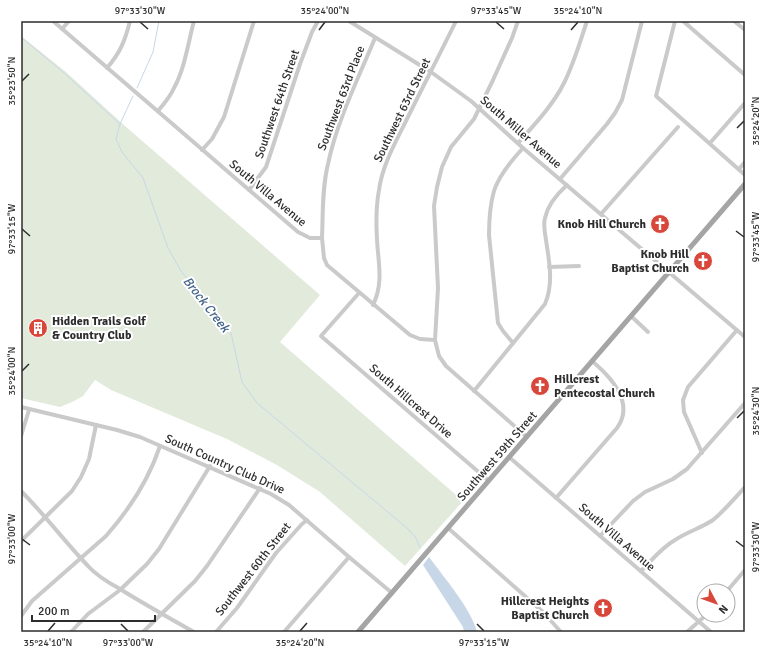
<svg xmlns="http://www.w3.org/2000/svg" width="766" height="653" viewBox="0 0 766 653" font-family="Signika,sans-serif">
<rect width="100%" height="100%" fill="#fff"/>
<path fill="#e1eadb" d="M21 36 66 72 125 126 320 295 280 342 463 501 405 566 320 492 277 465 227 439 111 390 95 380 83 396 72 402 60 407 21 398Z"/>
<path fill="#c8d7e8" d="M429 557C443 576 472 610 477 632H464L463 627 423 565Z"/>
<g fill="none" stroke-linecap="round" stroke-linejoin="round">
<g stroke="#c8d7e8" stroke-width="1">
<path d="M21 37 64 73 120 124"/>
<path d="M137 88 153 52 159 21"/>
<path d="M133 96 120 124 116 139 122 152 143 178 168 248 181 271 231 333 242 382 257 403 407 528 416 538 420 548"/>
</g>
<g stroke="#cacaca" stroke-width="4">
<path d="M53 21 298 232 310 238H322L324 258 327 265 410 335 420 339 435 340 439 356 446 366 527 437"/>
<path d="M349 21 431 72 471 101 523 148 745 337"/>
<path d="M675 21 656 96 745 175"/>
<path d="M683 21 745 75"/>
<path d="M734 21 745 30"/>
<path d="M62 29 69 21"/>
<path d="M107 68C120 53 125 41 130 21"/>
<path d="M158 111C164 104 170 97 174 88 185 68 188 43 194 21"/>
<path d="M519 142C535 124 553 105 564 83 574 63 580 42 587 21"/>
<path d="M710 143 745 103"/>
<path d="M202 150 212 139 224 117 254 21"/>
<path d="M739 169 745 162"/>
<path d="M560 179 607 124 615 113 622 100 642 21"/>
<path d="M249 190 266 167 300 64 312 32 318 21"/>
<path d="M601 214 678 127"/>
<path d="M322 238C323 214 322 188 328 164 337 121 358 79 375 38"/>
<path d="M549 267 579 266"/>
<path d="M359 293 321 336 489 481"/>
<path d="M373 305C384 283 378 262 377 239 376 223 376 206 379 190 382 167 394 145 404 125 421 90 439 56 456 21"/>
<path d="M631 316 648 332"/>
<path d="M435 340 438 288 434 206 437 187 442 167 451 147 474 119 493 80 512 38 518 21"/>
<path d="M513 343 503 331 498 323 489 235C489 221 490 205 494 191 499 175 512 160 523 148"/>
<path d="M474 391 545 304C554 283 549 261 546 240 545 233 543 225 545 218 548 204 557 194 567 185"/>
<path d="M21 407 117 430 140 437 271 494 289 505 349 557 392 593"/>
<path d="M21 436 29 410"/>
<path d="M702 453 684 412 683 400 688 387 737 330"/>
<path d="M509 457 711 632"/>
<path d="M21 491C45 515 65 542 88 566 97 576 109 583 120 589 144 604 169 618 194 632"/>
<path d="M556 498 617 428C635 403 611 377 592 361"/>
<path d="M448 528 543 612 561 632"/>
<path d="M600 536 633 501 645 492 673 479 687 469 745 403"/>
<path d="M21 541 72 491 81 477 89 459 96 425"/>
<path d="M641 571C652 560 661 548 675 540 687 532 701 528 713 520 725 510 735 498 745 487"/>
<path d="M727 591 745 570"/>
<path d="M21 616 32 601 106 536C129 510 149 479 160 446"/>
<path d="M71 632 88 614 120 590 147 564 159 549 210 466"/>
<path d="M143 632 195 581 207 566 260 488"/>
<path d="M216 632 237 608 276 553 302 524 307 520"/>
<path d="M284 632 349 557"/>
<path d="M687 632 706 615"/>
</g>
<path stroke="#a5a5a5" stroke-width="5" d="M358 632 745 184"/>
</g>
<path fill="none" stroke="#2d2d2d" stroke-width="1.5" d="M140 22 148 29M496 22 504 29M319 30 325 22M571 30 578 22M22 81 29 74M737 128 744 121M22 229 30 236M736 231 744 237M22 371 29 364M737 418 744 411M22 539 30 545M736 541 744 547M121 624 128 631M477 624 484 631M48 631 55 623M300 631 307 623"/>
<defs>
<symbol id="church-disc" viewBox="-11 -11 22 22"><circle r="9.5" fill="#d9473a" stroke="#fff"/><path d="M-1.2-6h2.4v3.5h3.3v2.4h-3.3V6h-2.4V-.1h-3.3v-2.4h3.3Z" fill="#fff"/></symbol>
<symbol id="building-disc" viewBox="-11 -11 22 22"><circle r="9.5" fill="#d9473a" stroke="#fff"/><path d="M-4-6H4V6H1V3H-1V6H-4ZM-2.5-4.3h1.7v1.8h-1.7ZM.8-4.3h1.7v1.8H.8ZM-2.5-1h1.7V.8h-1.7ZM.8-1h1.7V.8H.8Z" fill="#fff"/></symbol>
</defs>
<g fill-rule="evenodd">
<use href="#church-disc" x="649" y="213" width="22" height="22"/>
<use href="#church-disc" x="692" y="250" width="22" height="22"/>
<use href="#building-disc" x="27" y="317" width="22" height="22"/>
<use href="#church-disc" x="529" y="375" width="22" height="22"/>
<use href="#church-disc" x="592" y="597" width="22" height="22"/>
</g>
<g text-anchor="middle" stroke-width="4" stroke-linejoin="round" paint-order="stroke">
<g font-size="12" fill="#2d2d2d" stroke="#fff">
<text transform="translate(341 98) rotate(-69)" y="4">Southwest 63rd Place</text>
<text transform="translate(277 104) rotate(-71)" y="4">Southwest 64th Street</text>
<text transform="translate(402 110) rotate(-64)" y="4">Southwest 63rd Street</text>
<text transform="translate(521 132) rotate(41)" y="4">South Miller Avenue</text>
<text transform="translate(268 193) rotate(40)" y="4">South Villa Avenue</text>
<text transform="translate(411 401) rotate(41)" y="4">South Hillcrest Drive</text>
<text transform="translate(497 456) rotate(-49)" y="4">Southwest 59th Street</text>
<text transform="translate(225 464) rotate(24)" y="4">South Country Club Drive</text>
<text transform="translate(617 537) rotate(41)" y="4">South Villa Avenue</text>
<text transform="translate(253 569) rotate(-52)" y="4">Southwest 60th Street</text>
</g>
<g font-size="12" font-weight="bold" fill="#2d2d2d" stroke="#fff" text-anchor="end">
<text x="646" y="228">Knob Hill Church</text>
<text x="689" y="258">Knob Hill<tspan x="689" dy="14">Baptist Church</tspan></text>
<text x="52" y="325" text-anchor="start">Hidden Trails Golf<tspan x="52" dy="14">&amp; Country Club</tspan></text>
<text x="554" y="383" text-anchor="start">Hillcrest<tspan x="554" dy="14">Pentecostal Church</tspan></text>
<text x="589" y="605">Hillcrest Heights<tspan x="589" dy="14">Baptist Church</tspan></text>
</g>
<g font-size="13" font-style="italic" fill="#416289" stroke="#fff">
<text transform="translate(207 304) rotate(52)" y="5">Brock Creek</text>
</g>
</g>
<rect width="766" height="653" fill="none" stroke="#ffffff" stroke-width="44"/>
<g transform="translate(716 603) rotate(131)"><circle r="19" fill="#ffffff" stroke="#ababab"/>
<path d="M0-3L7 15L0 10L-7 15Z" fill="#d9473a"/>
<text y="-6" font-size="11" font-weight="bold" text-anchor="middle" fill="#2d2d2d">N</text>
</g>
<path d="M32 615v6h123v-6" fill="none" stroke="#2d2d2d" stroke-width="2"/>
<text x="38" y="615" font-size="12" fill="#2d2d2d" stroke="#ffffff" stroke-width="3" paint-order="stroke">200 m</text>
<rect x="22" y="22" width="722" height="609" fill="none" stroke="#2d2d2d" stroke-width="1.5"/>
<g font-size="10" text-anchor="middle" fill="#2d2d2d">
<text x="140" y="14">97°33'30"W</text>
<text x="325" y="14">35°24'00"N</text>
<text x="496" y="14">97°33'45"W</text>
<text x="578" y="14">35°24'10"N</text>
<text transform="translate(11 81) rotate(-90)" y="4">35°23'50"N</text>
<text transform="translate(755 121) rotate(-90)" y="4">35°24'20"N</text>
<text transform="translate(11 229) rotate(-90)" y="4">97°33'15"W</text>
<text transform="translate(755 237) rotate(-90)" y="4">97°33'45"W</text>
<text transform="translate(11 371) rotate(-90)" y="4">35°24'00"N</text>
<text transform="translate(755 411) rotate(-90)" y="4">35°24'30"N</text>
<text transform="translate(11 539) rotate(-90)" y="4">97°33'00"W</text>
<text transform="translate(755 547) rotate(-90)" y="4">97°33'30"W</text>
<text x="48" y="646">35°24'10"N</text>
<text x="128" y="646">97°33'00"W</text>
<text x="300" y="646">35°24'20"N</text>
<text x="484" y="646">97°33'15"W</text>
</g>
</svg>
